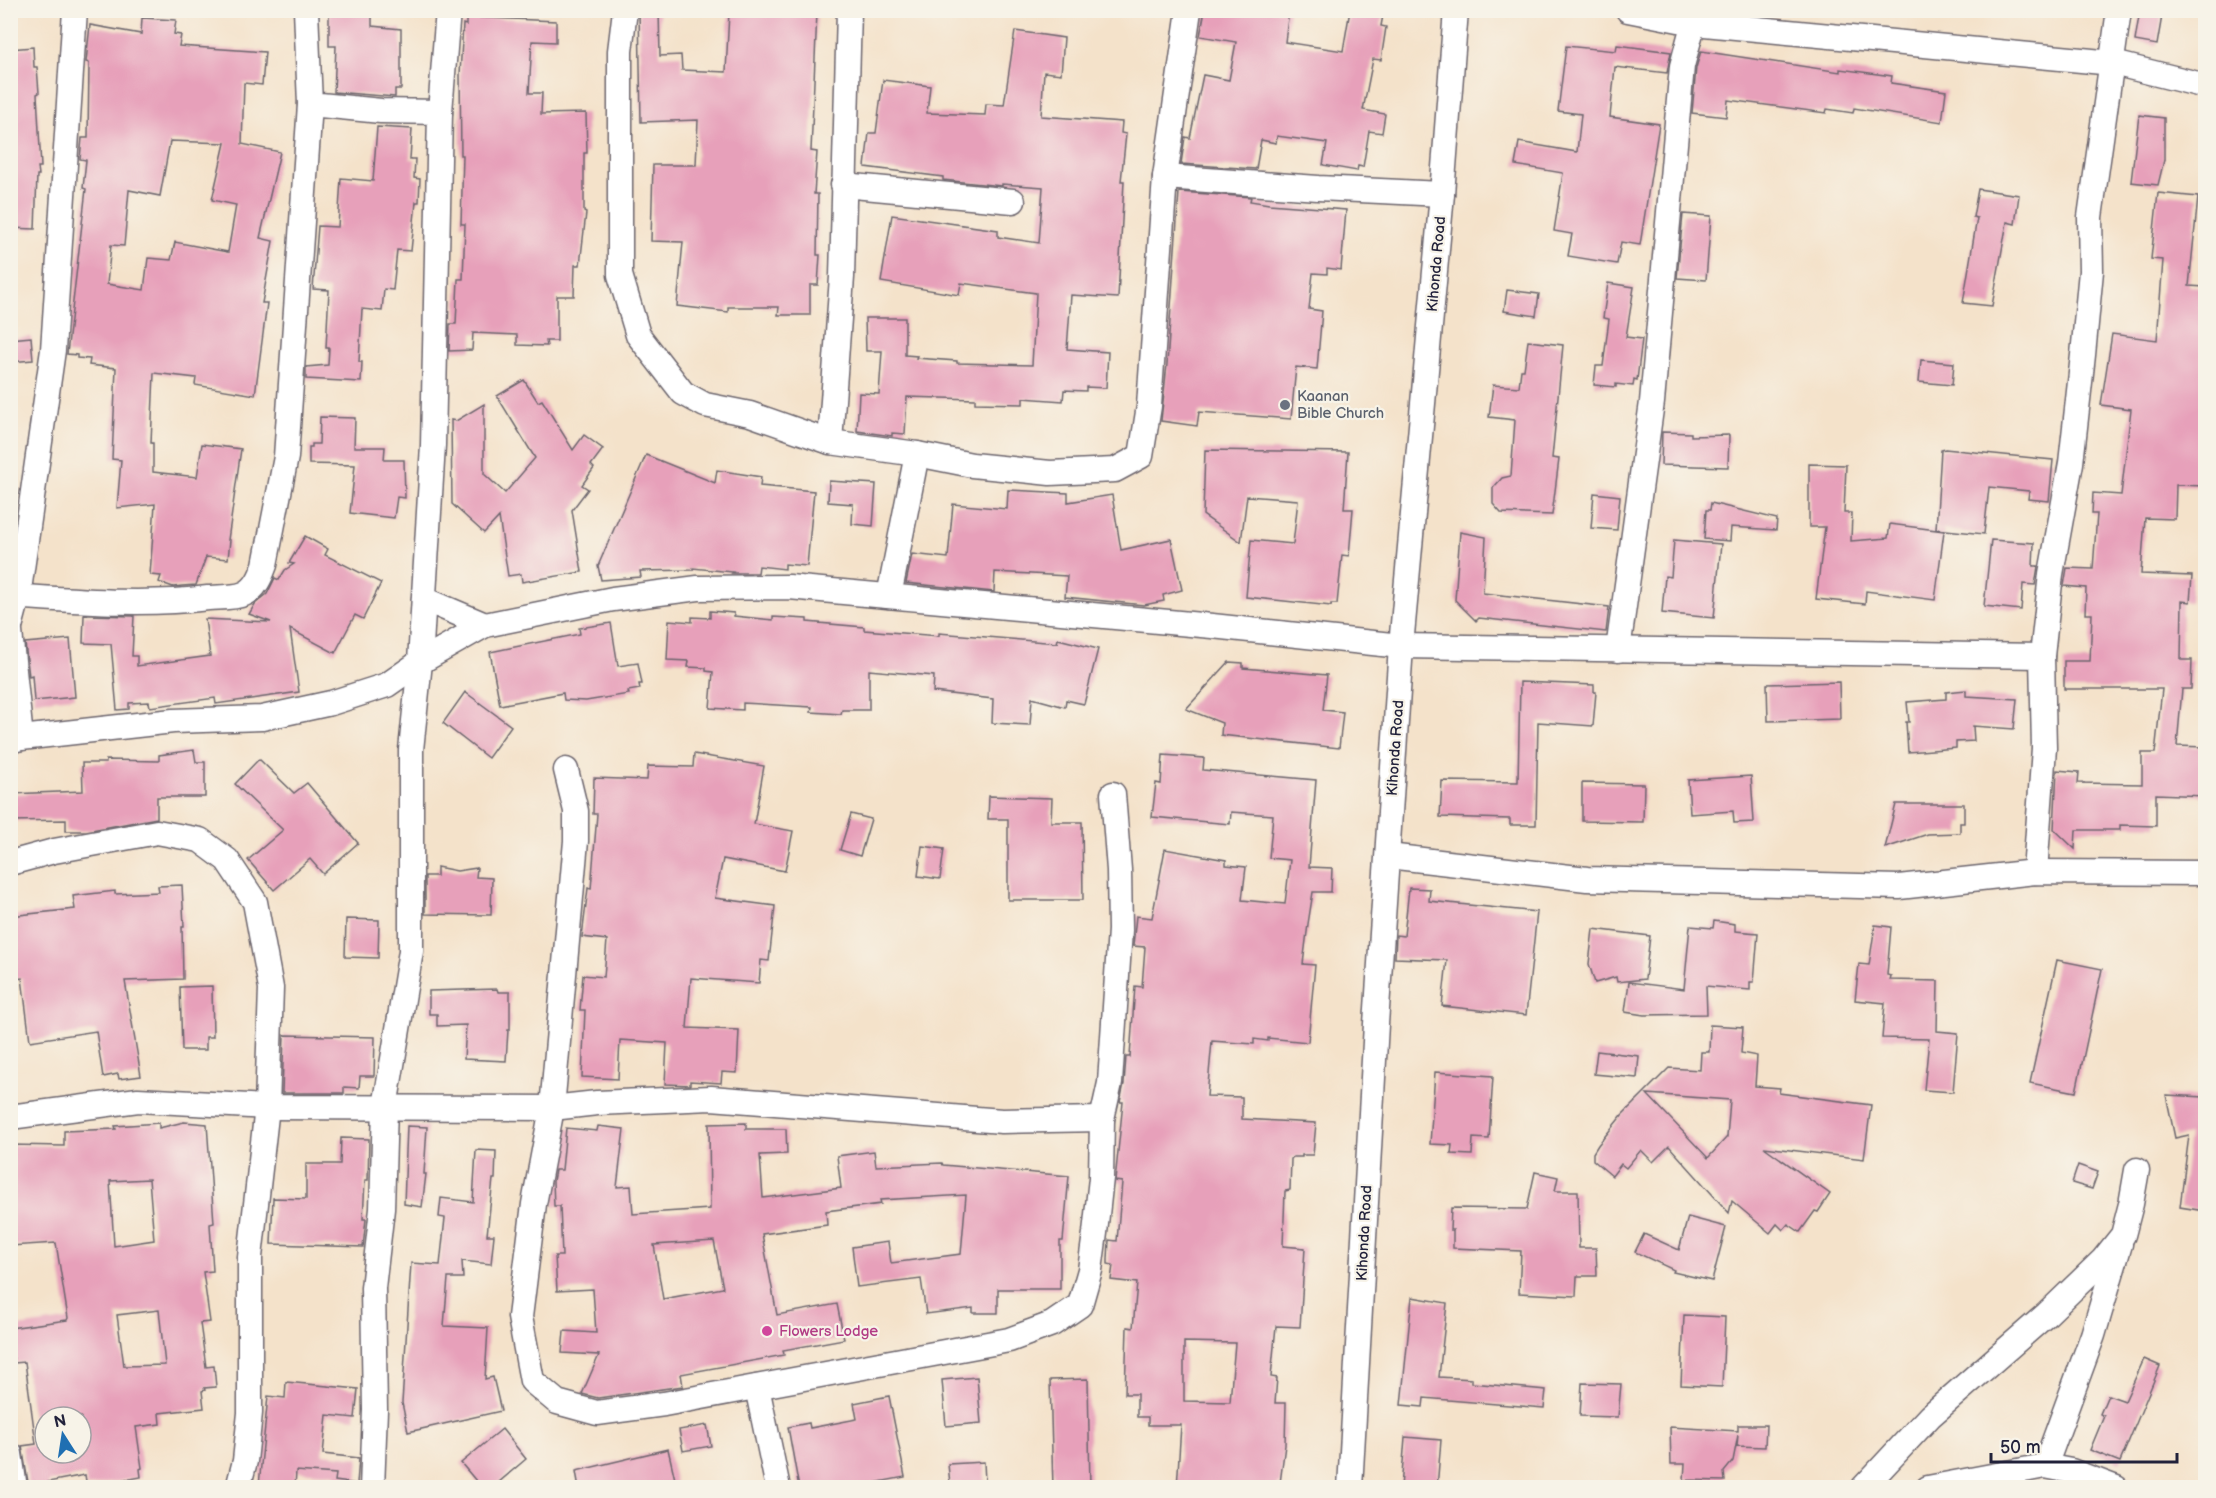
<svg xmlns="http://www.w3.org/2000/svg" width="2216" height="1498" viewBox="0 0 2216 1498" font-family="'Balsamiq Sans',sans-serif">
<rect width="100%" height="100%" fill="#f7f3e8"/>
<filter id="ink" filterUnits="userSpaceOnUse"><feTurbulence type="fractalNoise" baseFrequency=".0167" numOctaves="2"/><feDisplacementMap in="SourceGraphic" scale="12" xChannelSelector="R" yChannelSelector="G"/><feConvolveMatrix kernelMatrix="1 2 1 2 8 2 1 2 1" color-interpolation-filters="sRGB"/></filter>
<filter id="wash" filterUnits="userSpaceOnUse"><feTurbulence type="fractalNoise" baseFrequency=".008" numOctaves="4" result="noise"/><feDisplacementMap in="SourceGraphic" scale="24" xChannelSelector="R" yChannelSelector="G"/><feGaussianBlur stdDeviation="1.35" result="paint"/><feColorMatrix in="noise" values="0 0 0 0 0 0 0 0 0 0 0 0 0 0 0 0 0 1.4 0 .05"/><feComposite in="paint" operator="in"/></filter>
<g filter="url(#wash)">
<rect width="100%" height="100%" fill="#f4e2ca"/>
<g id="blocks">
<g fill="#e7a0ba" fill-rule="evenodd">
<path d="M334 10H372V26L401 29V89H395V97L334 92 336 46H329V12Z"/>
<path d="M639 10H659L660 56 681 55 682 70 726 72 729 12H817L811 151 817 152 814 194H818L817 255H820L818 285H810V315H778L779 307H728V312L677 306 683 242 651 241 653 165H696L698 120 641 122Z"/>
<path d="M1205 10H1289L1285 42 1343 51 1350 10H1384L1381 26 1386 27 1381 60 1373 59 1363 110 1385 114 1382 133 1369 131 1363 167 1358 166 1357 171 1323 165 1327 143 1277 136 1276 143 1261 140 1256 169 1181 164 1185 137 1190 138 1203 75 1229 80 1236 42 1200 36Z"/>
<path d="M2140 10H2163L2157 45 2135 41Z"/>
<path d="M466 17 556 21V42L532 41 529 93H542L541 114 586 113 587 153H584V212L586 213 580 265H575L574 296H557V341H546L547 346 517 345V335L473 333 472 350 449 351 450 324H456L458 279H463L465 224H461L463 155H461L460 74 463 24 466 25Z"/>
<path d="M142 18 176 20 174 34 181 35 179 46 265 52 262 85 244 83 242 144 280 152 260 238 273 241 262 303H267L255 395 195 385 196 378 154 373 151 443H153V472L197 477 202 444 241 449 228 540H230L228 559 206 557 196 585 182 586 173 587 159 582 161 576 150 575 155 504 117 508 121 460 112 459 116 368 89 365 90 359 77 358V355L67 354 86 189 83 188 86 160 80 159 82 138H88L89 63 86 62 90 25 141 34ZM170 141 225 143 212 200 236 205 228 252 175 242 171 260 148 258 144 290 107 284 111 245 124 246 129 190 160 196Z"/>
<path d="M1015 31 1064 38 1061 74 1044 72 1041 116 1122 122 1121 133 1126 134 1121 181H1124L1118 298 1071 295 1067 349 1108 352 1106 388 1086 387V391L1064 390 1063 401 1023 398V404L975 403V399L907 397 905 434 892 433V436L857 431 859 393 879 394 882 351H866L865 318H905V355L917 356 916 358 957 361V363L1032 365 1036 293 961 283 959 295 881 282 892 215 998 230V237L1039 243 1043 187 1002 184V186L943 180V177L865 167 869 133H876L883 80 930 86 927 113 985 115 986 104 1004 105Z"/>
<path d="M1617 45 1671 52 1667 73 1615 67 1610 117 1659 124 1640 245 1621 242 1617 264 1568 256 1572 234 1554 231 1563 173 1515 165 1519 142 1577 152 1581 114 1558 111 1566 46 1616 51Z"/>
<path d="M33 47 34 67H37L39 93 37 94 41 167H38L39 175H37L35 229 10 228V49Z"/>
<path d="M1701 51 1840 72V69L1892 76 1891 83 1946 91 1942 122 1854 108 1853 113 1827 109 1826 113 1728 100 1726 117 1692 113 1696 68Z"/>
<path d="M2139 115 2164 118V160L2158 185 2131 182Z"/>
<path d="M377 127 412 129 410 159H415L414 178 420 179 419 202H416L411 251 397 250 393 290 384 289 382 311 362 309 359 362H362L361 382 306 379V367L328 365 329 348H326L329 290 313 289 318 226 338 227 341 178 373 181Z"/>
<path d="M1978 189 2019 195 2015 224 2007 222 1992 306 1963 303 1977 218 1973 217Z"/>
<path d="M1179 192 1251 197 1250 201 1269 204 1346 210 1341 270 1327 268V274L1313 273 1309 309 1322 311 1317 369 1296 367 1291 419 1199 412 1197 426 1161 421 1167 364Z"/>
<path d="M2158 193 2198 197 2189 286 2205 287V486L2176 485 2175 519 2145 518 2141 574 2192 576 2190 602 2182 601 2181 660H2192L2191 689H2182L2177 746 2205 747V796L2156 794V826L2120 825V830H2076L2075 849 2054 829 2057 770 2079 772 2078 783 2142 784V753H2155L2162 689H2064V661H2090L2092 614H2085L2086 588 2064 586 2067 568 2093 569 2097 514H2092L2093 493 2121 495 2131 409 2101 405 2112 334 2157 340 2163 260 2151 259Z"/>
<path d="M1683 214 1711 216 1706 280 1677 278Z"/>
<path d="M1608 283 1634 287 1626 337 1642 339 1637 380 1634 379 1633 386 1616 384V387L1594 385 1596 366H1603L1609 319 1603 318Z"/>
<path d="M1507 290 1539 294 1536 316 1504 311Z"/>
<path d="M31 337 33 360 10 362V339Z"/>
<path d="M1528 341 1563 345 1552 458 1559 459 1552 515 1501 513 1493 504V488L1502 478 1511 476 1515 420 1489 417 1493 385 1519 387 1521 370H1524Z"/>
<path d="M1921 360 1954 363 1952 385 1919 382Z"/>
<path d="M524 380 538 402 542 400 573 450 584 435 603 449 591 465 594 468 582 485 588 489 572 510 582 572 522 582 521 574 508 576 499 517 484 533 452 504 451 420 456 421 484 404V474L505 493 535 458 497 396Z"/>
<path d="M320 417 355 418 354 447H385L384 460H404L405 498 397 497 394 518 350 513 355 465 309 464V447H312V444H319Z"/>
<path d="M1662 432 1691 433V436L1729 435 1728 467 1661 465Z"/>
<path d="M1945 449 2053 460 2049 501 2028 499 2029 491 1989 487 1984 534 1936 529 1941 450Z"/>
<path d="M1205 450 1348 452 1344 509H1353L1349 556 1342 555 1337 604H1331V606L1246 597 1251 540 1293 544 1298 500 1247 496 1241 542 1203 515Z"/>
<path d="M646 455 715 483 717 470 761 477 760 486 814 491 807 566 785 564V569L759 566 758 573H732L733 572 693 568V570L640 571 641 577 601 580 598 566Z"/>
<path d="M1809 464 1846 465 1844 513H1852L1851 541 1888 538 1890 524 1944 531 1935 600 1866 591 1865 604 1816 599 1825 527H1809Z"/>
<path d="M829 481 876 484 873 526 852 524 853 504 828 502Z"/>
<path d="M1008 490 1068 493V502L1112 495 1121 550 1171 539 1182 590 1163 595 1164 601 1144 605 1065 597 1067 576 995 572 994 592 906 583 912 554 948 558 953 504 1007 509Z"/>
<path d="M1594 493 1620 496 1617 530 1591 528Z"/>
<path d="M1711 503 1777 519 1776 530 1731 527 1730 541 1704 539 1706 510H1710Z"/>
<path d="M1460 532 1486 537 1483 593 1609 607 1606 632 1479 618 1476 621 1455 600Z"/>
<path d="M305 536 328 549 325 555 381 583 363 619 355 615 335 653 290 629 299 692 216 704 215 698 150 707 149 702 129 703V709L117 710 111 644 83 643 84 615 134 616 132 656H137V666L210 656 205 619 271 622 249 614 255 604 267 594 275 578 279 580 285 570 294 564 289 563Z"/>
<path d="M1674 540 1721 544 1714 618 1662 613 1665 576 1671 577Z"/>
<path d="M1991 540 2034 543 2033 566H2038L2035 585 2023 584 2021 610 1984 606Z"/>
<path d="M710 611 734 613V616L773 620V617L807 619V622L864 627V630L939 636V633L1057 643 1058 639 1098 649 1084 704 1066 700 1065 707 1032 698 1030 725 992 723 993 699 933 692 934 676 869 670V710H842L841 714 811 712 812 707 743 703V710L710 708 713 672 706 671V668L688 667 689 661 667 660 669 620 692 622V617L710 618Z"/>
<path d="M611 623 618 666 638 663 642 684H639L640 689 628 691 629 694 586 701 564 700 563 693 500 705 490 652 580 634 579 628Z"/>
<path d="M70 639 75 697 34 701 32 675 29 676 25 643Z"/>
<path d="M1229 662 1243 663V668L1327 675 1323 710 1343 712 1339 748 1221 735 1222 723 1186 709Z"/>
<path d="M1520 682 1594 685V692H1596L1593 726 1538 722 1536 825H1510V819L1440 817 1442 781 1518 782Z"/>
<path d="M1839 682 1840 719 1768 721 1767 684Z"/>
<path d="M1966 690V696L2017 699 2014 729 1973 726 1974 741 1956 742V748L1908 752 1906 722H1909L1907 702 1946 699V692Z"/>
<path d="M465 692 511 726 488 758 443 723Z"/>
<path d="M194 750 196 762H205V797H157V818L86 831H66V820L10 821V794L83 791 82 763H106V760L159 761V755Z"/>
<path d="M694 754 764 766 754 824 793 831 785 871 723 859 715 898 775 906 769 961 761 960 759 983 691 978 687 1028 739 1030 737 1073 722 1072 721 1083 690 1081V1085L665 1084 667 1043 620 1040 618 1079 582 1077 585 1010H580L583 975 604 977 607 940 582 937 588 888 591 889 597 814H593L594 778 647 780 648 766 693 767Z"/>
<path d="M1163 755 1204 758 1203 770 1316 780 1309 867 1332 868 1331 892H1313L1308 924 1303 964 1315 965 1308 1042 1268 1038V1041L1254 1039V1044L1212 1041 1207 1096 1242 1097V1119L1316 1123 1313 1155H1302V1157H1293L1291 1159 1290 1190 1285 1191 1283 1246 1305 1248 1300 1327 1276 1326 1271 1377 1277 1378 1275 1403H1286L1285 1445 1280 1483H1278L1277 1488H1177L1181 1425H1148V1417H1137V1394H1125L1127 1327 1133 1328 1137 1283 1111 1280 1113 1265 1108 1264V1259L1109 1240 1117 1241 1122 1182 1115 1181 1123 1102H1120L1124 1084 1126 1057H1130L1135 986 1142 987 1145 947 1133 946 1136 916 1152 918 1165 849 1226 860V865L1246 867 1242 900 1285 904 1290 860 1269 858 1273 815 1231 812 1230 824 1152 817 1156 783 1161 784ZM1184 1342 1235 1343 1230 1402 1184 1401Z"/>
<path d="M259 759 294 793 307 783 358 843 323 874 310 859 274 890 248 860 283 830 235 784Z"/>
<path d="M1751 776 1754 822 1734 823 1733 811 1690 814 1688 780Z"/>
<path d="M1582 783 1644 784 1643 822 1582 821Z"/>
<path d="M989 796 1052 798 1051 822H1082L1083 900H1008V819H988Z"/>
<path d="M1896 804H1964V823H1960V833L1928 834 1885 848Z"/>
<path d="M851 814 871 819 860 856 840 850Z"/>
<path d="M922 846 944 849 940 879 918 876Z"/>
<path d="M437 867 457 871 477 868 476 877 492 878 491 915 425 914V876H437Z"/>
<path d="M182 885 184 927H182L183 979 125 981 141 1076 119 1079 118 1074 103 1077 96 1031 30 1041 22 978 10 980V916L75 909 73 896 115 891V894L159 892 158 886Z"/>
<path d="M1409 888 1430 889 1429 901 1537 912 1526 1015 1442 1006 1447 960 1395 958 1396 935 1404 936Z"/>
<path d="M346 919 379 920 378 958 345 957Z"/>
<path d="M1714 921 1735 924V931L1758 933 1754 982H1750V990L1706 986 1707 1014 1644 1015 1625 1012 1629 982 1684 989 1690 926 1713 928Z"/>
<path d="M1875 925 1891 927 1887 975 1891 976 1890 980 1938 981 1937 1031 1958 1033 1953 1092 1924 1090 1929 1039 1882 1038 1885 1003 1855 1000 1859 964 1869 965Z"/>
<path d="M1593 929 1650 936 1645 979 1617 982 1616 977 1595 983 1589 964Z"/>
<path d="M2057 960 2102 969 2076 1092 2030 1083Z"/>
<path d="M212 986 213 1037H206V1050H182L180 987Z"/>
<path d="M497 989 498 992H510V1030H508L506 1061 464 1059 466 1025 437 1026V1014H429V991Z"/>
<path d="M1710 1025 1743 1027 1741 1053 1757 1056 1755 1086 1780 1088 1779 1093 1871 1105 1864 1159 1764 1147 1830 1194 1818 1212 1815 1211 1800 1232 1788 1224 1783 1230 1777 1224 1770 1233 1732 1201 1729 1213 1669 1146 1653 1162 1641 1150 1626 1168 1621 1164 1612 1176 1593 1160V1153L1598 1145 1622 1115 1669 1068 1700 1070 1701 1052H1709ZM1647 1094 1730 1100 1727 1137 1708 1158Z"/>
<path d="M284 1035 375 1037 374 1076H360L359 1088 344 1087V1093H282Z"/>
<path d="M1597 1051 1639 1056 1637 1078 1594 1074Z"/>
<path d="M1435 1072 1493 1076 1489 1139 1473 1138 1472 1155 1451 1154 1452 1145 1430 1144Z"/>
<path d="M2166 1095 2205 1097V1211L2180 1207 2189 1135 2175 1138Z"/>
<path d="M184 1122 207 1124 214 1223 210 1224 213 1271 203 1272 210 1322 200 1323 206 1367 214 1366 216 1387 204 1388 205 1390 202 1391 204 1408 159 1413 160 1424 136 1427 142 1468 140 1469 141 1477 87 1487 85 1475 48 1482 49 1488H29L22 1446 36 1444 25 1362 14 1363 10 1328 67 1320 68 1318 56 1243 10 1246V1145L64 1146V1131L116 1129 115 1126 159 1123V1128ZM149 1179 154 1240 114 1246 110 1181ZM159 1310 165 1365 124 1366 117 1315ZM45 1417H81V1453H45Z"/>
<path d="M746 1123V1129H786L787 1154 760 1155 763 1198 841 1188 837 1156 874 1151 876 1166 942 1163 943 1165 1069 1176 1063 1241H1060V1289H998V1313H973V1308L926 1314 921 1279 857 1287 852 1247 888 1242 891 1263 961 1254 966 1195 880 1200 881 1204 826 1211 827 1225 762 1234 777 1315 837 1304 844 1339 783 1350 784 1355 681 1374 683 1386 598 1398 582 1394 599 1355 562 1353 564 1331 596 1333 593 1289 557 1291 555 1256H562L560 1206H554L553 1181 555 1170H562L566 1128 597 1131 598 1126 624 1129 617 1187 631 1186 633 1214 710 1209 709 1124ZM714 1241 723 1288 663 1299 654 1245Z"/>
<path d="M407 1126 427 1127 424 1174H426L422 1207 404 1204Z"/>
<path d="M341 1138 369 1139 368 1180H365L363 1219H366L363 1247 271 1244 273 1198 306 1199V1164H340Z"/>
<path d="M476 1150 496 1151 495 1179H493L487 1235H494L491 1264 462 1261 463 1278H448L444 1326 488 1328 485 1379 493 1377 501 1411 408 1432 402 1403 411 1263 440 1265 445 1218 439 1217 441 1198 473 1202Z"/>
<path d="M2078 1165 2098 1172 2092 1189 2072 1183Z"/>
<path d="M1535 1172 1558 1177 1555 1191H1578L1579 1248H1596L1597 1276H1577L1576 1296 1519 1293 1521 1251 1453 1248V1230H1450L1451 1208 1527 1209Z"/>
<path d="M1688 1217 1726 1227 1712 1281 1673 1272 1674 1270 1635 1252 1644 1234 1679 1250Z"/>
<path d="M1412 1297 1447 1303 1439 1377 1472 1379V1383L1546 1390 1544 1408 1424 1398 1423 1407 1401 1405Z"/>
<path d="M1684 1315 1725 1317 1722 1387 1681 1385Z"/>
<path d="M2144 1359 2160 1366 2120 1462 2090 1450 2104 1416 2100 1414 2108 1395 2125 1401Z"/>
<path d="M977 1377 981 1423 946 1426 942 1380Z"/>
<path d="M1088 1379 1090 1488H1053L1050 1380Z"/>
<path d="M286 1382 358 1389 355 1418 327 1415 323 1454 359 1458 357 1484 335 1481 336 1474 296 1471 295 1488 259 1485 268 1396 285 1398Z"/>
<path d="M1582 1383 1621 1384 1618 1417 1580 1416Z"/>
<path d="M889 1396 905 1477 868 1484V1488H799L788 1427 809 1423 810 1428 857 1419 854 1403Z"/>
<path d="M707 1425 711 1446 683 1451 679 1430Z"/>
<path d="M1738 1425H1766L1765 1447 1737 1446 1738 1435 1733 1461 1724 1472 1725 1481 1684 1480 1685 1464H1671L1670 1427 1738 1431Z"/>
<path d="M502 1429 526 1459 492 1488H482L461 1463Z"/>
<path d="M1405 1437 1441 1440 1437 1488H1401Z"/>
<path d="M668 1449 677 1488H579L576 1471Z"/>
<path d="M984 1462 985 1482 950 1484 948 1464Z"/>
</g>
</g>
</g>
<g filter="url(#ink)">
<use href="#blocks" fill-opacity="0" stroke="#6c656d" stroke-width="1.5"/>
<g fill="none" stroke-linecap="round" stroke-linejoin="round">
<defs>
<g id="minor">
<path d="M306 10 310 104 381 111 440 112"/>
<path d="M625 10 620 51V275L638 335 683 393 705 405 750 414 830 442 917 454 972 465 1050 473 1115 470 1141 456 1149 406 1165 177 1189 10"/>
<path d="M1628 10 1694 23 2113 63 2206 86"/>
<path d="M1165 177 1318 188 1442 194"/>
<path d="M843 185 1013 201"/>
<path d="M830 442 842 277 849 10"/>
<path d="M10 596C75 600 143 606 208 598 219 597 234 598 244 594 256 589 261 576 265 565L286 457 310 104"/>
<path d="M889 596 917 454"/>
<path d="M424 599 485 625"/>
<path d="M10 627 18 597 53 350 75 10"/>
<path d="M10 632 21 738"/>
<path d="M1618 650 1652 402 1682 66 1697 10"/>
<path d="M10 741 21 738 173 721 262 718 331 703 387 685 420 662 485 625 613 599 698 588 789 587 1212 626 1401 646 2042 656"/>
<path d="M566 770 576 811V841L552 1108 534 1204 520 1317 532 1381 557 1402 597 1413 664 1404 1009 1340 1052 1324 1080 1305 1090 1270 1095 1233 1101 1178 1102 1119 1110 1083 1120 930 1119 870 1113 794"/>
<path d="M1388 856 1587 879 1899 887 2035 872 2206 873"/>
<path d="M10 863 54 851 157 832 200 840 227 860 255 902 271 988 267 1107 250 1257V1413L245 1461 238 1488"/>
<path d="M2035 872 2044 748 2042 656 2051 574 2071 463 2083 355 2091 271 2090 217 2119 10"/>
<path d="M10 1117 138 1100 267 1107 552 1108 597 1103 711 1098 1002 1121 1102 1119"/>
<path d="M757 1387 778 1488"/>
<path d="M10 1454 15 1488"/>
<path d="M2045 1466 2093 1335 2120 1244"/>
<path d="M372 1488 375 1410 373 1288 382 1209 385 1107 411 951V750L420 662 433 445 440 112 448 10"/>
<path d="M1350 1488 1376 1024 1401 646 1442 194 1456 10"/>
<path d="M1863 1488 1930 1416 2047 1314 2103 1260 2123 1235 2131 1204 2137 1170"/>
<path d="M1928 1488 2045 1466 2071 1471 2116 1488"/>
</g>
</defs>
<use href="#minor" stroke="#6c656d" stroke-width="27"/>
<use href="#minor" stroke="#fff" stroke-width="24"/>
</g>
</g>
<circle fill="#6b7280" stroke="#f7f3e8" stroke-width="2" cx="1285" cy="405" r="6"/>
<circle fill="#d1479c" stroke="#f7f3e8" stroke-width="2" cx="767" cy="1331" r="6"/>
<g text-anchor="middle" stroke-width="4.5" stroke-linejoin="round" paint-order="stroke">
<g font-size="15" fill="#22223b" stroke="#f7f3e8">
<text transform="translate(1436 264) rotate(-85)" y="5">Kihonda Road</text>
<text transform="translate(1395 748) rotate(-86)" y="5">Kihonda Road</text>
<text transform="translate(1364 1233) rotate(-87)" y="5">Kihonda Road</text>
</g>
<g font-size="15" fill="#5b616d" stroke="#f7f3e8" text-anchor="start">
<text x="1297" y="401">Kaanan<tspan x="1297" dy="17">Bible Church</tspan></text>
</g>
<g font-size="15" fill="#b23c85" stroke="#f7f3e8" text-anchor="start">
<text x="779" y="1336">Flowers Lodge</text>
</g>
</g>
<rect width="2216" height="1498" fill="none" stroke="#f7f3e8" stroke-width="36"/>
<g transform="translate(63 1435) rotate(348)"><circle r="28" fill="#f7f3e8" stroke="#a29fa3" stroke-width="1.5"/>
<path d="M0-4.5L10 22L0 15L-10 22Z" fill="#1f6fb2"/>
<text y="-9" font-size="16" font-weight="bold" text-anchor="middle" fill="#22223b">N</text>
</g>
<path d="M1991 1453v9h186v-9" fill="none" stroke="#22223b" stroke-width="3"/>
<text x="2000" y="1453" font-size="18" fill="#22223b" stroke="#f7f3e8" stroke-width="4.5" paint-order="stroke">50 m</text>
</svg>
